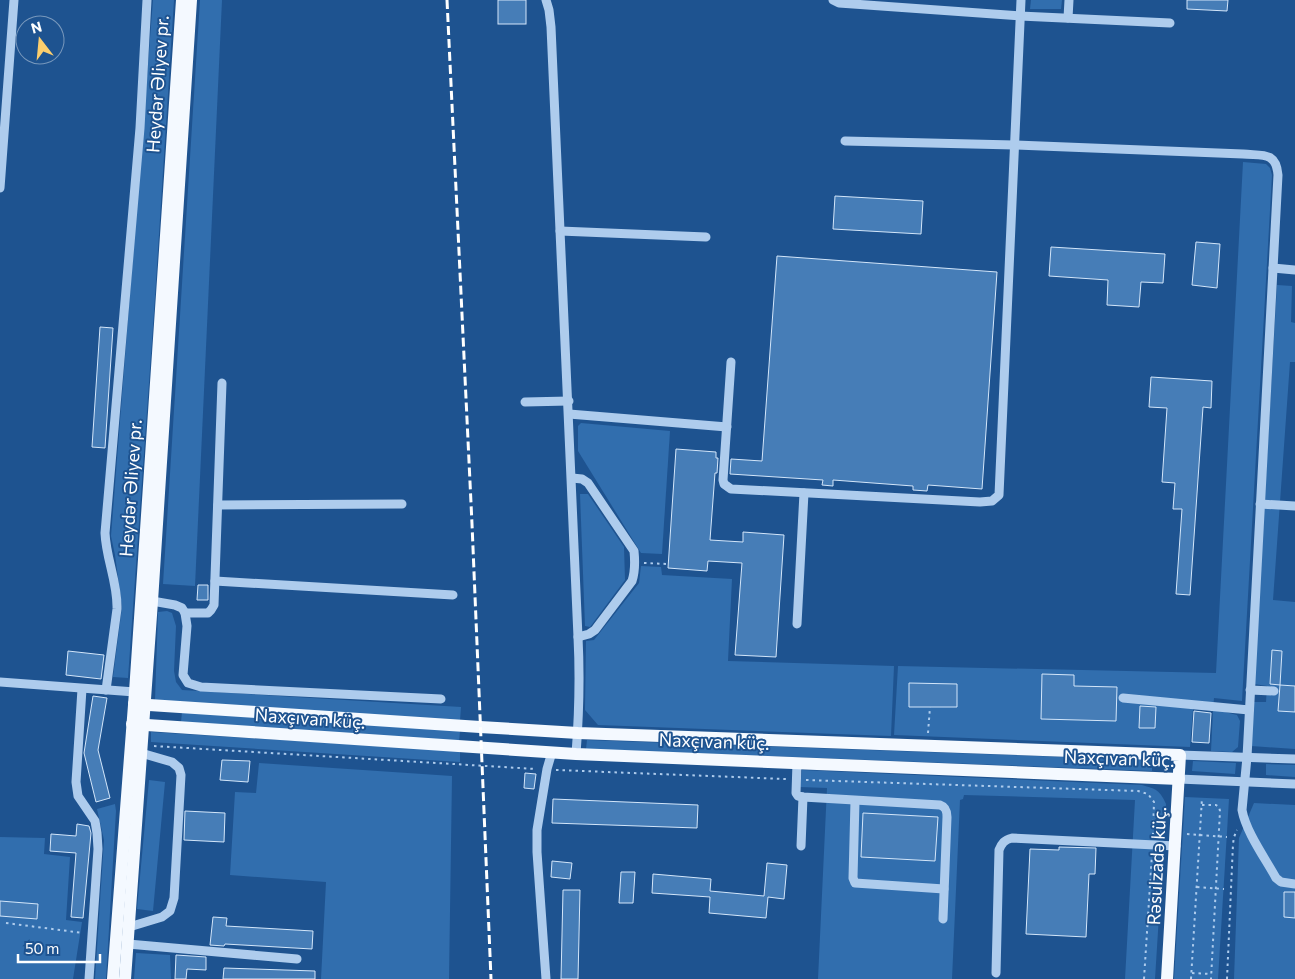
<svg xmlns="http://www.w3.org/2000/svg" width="1295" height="979" viewBox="0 0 1295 979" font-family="Commissioner,sans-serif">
<rect width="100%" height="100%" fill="#1e5390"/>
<g fill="#316eae">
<path d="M153 0H174L154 312 128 678 113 677 122 607 115 555 111 536Z"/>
<path d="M200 0H222L195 586 163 584Z"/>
<path d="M1031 0H1062L1061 9H1030Z"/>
<path d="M1243 162 1266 164 1270 168 1272 175 1242 701 1214 698 1213 709 1237 715 1240 721 1238 747 1232 752 1211 751 1213 710 1193 709 1190 747 894 735 898 666 1216 673Z"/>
<path d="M1277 285 1292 286 1291 322 1295 323V362H1290L1273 600 1295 602V749L1251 746 1254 702H1266L1267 686 1254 684Z"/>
<path d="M581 423 670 431 662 554 641 553 578 451V426Z"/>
<path d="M580 494H588L624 547 625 580 590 627 585 626Z"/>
<path d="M641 566 661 567 662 575 732 579 728 661 894 666 891 736 598 725 585 710 586 641 594 640 639 583Z"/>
<path d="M167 611 172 613 176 626 174 671 176 682 182 690 461 707 460 721 155 700 158 612Z"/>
<path d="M182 712 460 731 459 742 181 722Z"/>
<path d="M151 732 460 751V762L151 742Z"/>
<path d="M587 740 1152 760V771L586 749Z"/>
<path d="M1193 761 1236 763 1235 774 1192 771Z"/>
<path d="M259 763 452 776 449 979H321L326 882 230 875 235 792 256 793Z"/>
<path d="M1266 764 1295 765V777L1266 775Z"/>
<path d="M802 770 1142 785C1156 789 1160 790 1166 804L1155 979H1125L1135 800 964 795 963 799 960 800 952 979H818L827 788 800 787Z"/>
<path d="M149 780 165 782 153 911 137 909Z"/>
<path d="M1185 797 1229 799 1218 979H1174Z"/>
<path d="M1254 803 1295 805V979H1234L1239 838Z"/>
<path d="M115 804 116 811 106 979H95L104 840 97 809Z"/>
<path d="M0 837 45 838 44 854 70 857 66 920 82 922 73 979H0Z"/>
<path d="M136 953 170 955 171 979H134Z"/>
</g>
<g fill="#467db7" stroke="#d3e6fa">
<rect x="498" y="0" width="28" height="24"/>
<path d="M1187 0H1228L1227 11 1187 9Z"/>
<path d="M835 196 923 201 921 234 833 229Z"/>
<path d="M1196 242 1220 244 1217 288 1192 285Z"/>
<path d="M1051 247 1165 254 1163 283 1141 282 1139 307 1107 305 1108 280 1049 276Z"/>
<path d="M777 256 997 272 982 489 928 485 927 491 913 490V486L833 480V486L822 485 823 480 730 474 731 459 762 461Z"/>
<path d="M100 327 113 328 105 448 92 447Z"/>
<path d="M1151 377 1212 381 1211 408 1203 407 1190 595 1176 594 1182 509H1173L1175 483 1162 482 1167 408 1149 407Z"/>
<path d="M676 449 716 452V458H718L717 473H715L710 540 743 542V532L784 535 776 657 735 655 742 563 708 561 707 571 668 568Z"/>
<path d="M198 585H208V600H197Z"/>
<path d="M1272 650 1282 651 1280 685 1270 684Z"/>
<path d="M68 651 104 655 101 679 66 675Z"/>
<path d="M1042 674 1074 675V686L1117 687 1116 721 1041 719Z"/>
<path d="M909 683 957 684V707H909Z"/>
<path d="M1280 685 1295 686V712L1278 711Z"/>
<path d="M93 696 107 698 98 750 110 798 96 802 84 753Z"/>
<path d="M1140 706 1156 707 1155 728H1139Z"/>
<path d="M1194 711 1211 713 1209 743 1192 742Z"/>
<path d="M222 760 250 761 248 782 220 780Z"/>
<path d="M525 773 536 774 534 789 524 788Z"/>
<path d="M553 799 698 805 697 828 552 823Z"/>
<path d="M185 811 225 813 224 842 184 840Z"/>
<path d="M863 813 938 817 935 861 861 857Z"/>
<path d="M77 824 89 826 91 833 83 918 71 917 76 853 50 851 51 834 76 836Z"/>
<path d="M1059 847 1096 848 1095 874H1089L1086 937 1026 934 1030 849 1059 850Z"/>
<path d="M552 861 572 863 570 879 551 877Z"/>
<path d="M767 863 787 865 784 899 768 897 766 918 709 913 710 897 652 893 653 874 711 879 710 891 764 896Z"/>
<path d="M621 872H635L633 903H619Z"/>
<path d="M563 890H580L578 979H561Z"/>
<path d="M1284 892H1295V918L1284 917Z"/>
<path d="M0 901 38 904 37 919 0 916Z"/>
<path d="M213 917 227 918 226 926 313 931 312 949 225 944 224 946 210 945Z"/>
<path d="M176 955 206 957V970L187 969 186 979H175Z"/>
<path d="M224 968 315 971V979H223Z"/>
</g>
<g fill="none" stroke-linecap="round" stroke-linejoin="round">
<g stroke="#aecced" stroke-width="2" stroke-dasharray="2.5 4" stroke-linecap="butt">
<path d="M644 563 668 564"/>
<path d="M928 733 930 707"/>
<path d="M154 746 536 769"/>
<path d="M556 770 786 779"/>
<path d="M806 780 1138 791 1148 794 1154 802 1153 834"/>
<path d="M1202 805H1216L1219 807 1220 811 1211 979"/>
<path d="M1187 834 1227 837"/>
<path d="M1197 887 1224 889"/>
<path d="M6 923 83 933"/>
<path d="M1192 973 1211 974"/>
<path d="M1144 979 1152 854"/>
<path d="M1191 979 1202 798"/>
<path d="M1227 979 1233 844 1234 837 1237 830"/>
</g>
<g stroke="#aecced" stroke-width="9">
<path d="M546 0 549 10 551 27 578 637C580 676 579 715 576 754"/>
<path d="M833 0 839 3 1020 16 1170 23"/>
<path d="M1068 18 1069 0"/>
<path d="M845 141 1014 145 1243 154C1262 156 1276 151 1278 175L1247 757 1242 810C1246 832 1265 858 1276 878L1281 882 1295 884"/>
<path d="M0 188 14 0"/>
<path d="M560 231 706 237"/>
<path d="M1273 268 1295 270"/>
<path d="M731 362 723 480 724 484 731 489 980 502 992 501 999 495 1021 0"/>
<path d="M525 402 569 401"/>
<path d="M569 414 727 427"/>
<path d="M572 478 582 479 588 483 634 551C635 561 635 572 632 581L595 630 589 634 578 637"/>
<path d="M1260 504 1295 506"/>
<path d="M218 505 402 504"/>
<path d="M215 581 453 595"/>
<path d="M152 601 175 605 182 608 185 613 187 626 183 675 188 683 201 687 441 699"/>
<path d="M185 613H208L211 610 214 605 222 383"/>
<path d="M797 624 804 493"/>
<path d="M0 682 135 692"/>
<path d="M82 689 76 782 78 796 95 821 97 833 98 849 89 979"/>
<path d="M106 690 117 609C118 583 106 559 105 533L140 128 147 0"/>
<path d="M1250 690 1274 691"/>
<path d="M1123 698 1249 710"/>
<path d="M1180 755 1295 759"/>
<path d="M797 763 796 793 798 796 803 797 940 805C946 807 947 811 947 817L943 919"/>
<path d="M1179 779 1295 784"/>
<path d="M855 801 853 878 855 883 944 889"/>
<path d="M801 846 803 797"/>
<path d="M129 927 162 917 170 911 174 898 181 775 179 768 172 762 141 753"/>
<path d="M128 944 297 959"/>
<path d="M996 973 999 850C1002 843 1004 840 1012 838L1176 846"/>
<path d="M546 979 537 852V830L547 769 552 752"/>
</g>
<g stroke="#f4f9ff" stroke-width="12">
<path d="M134 704 480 727 578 733 1180 755 1167 979"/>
<path d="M132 724 576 754 1179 779"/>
<path d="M113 979 135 692 182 0"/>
<path d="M125 979 152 601 191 0"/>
</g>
<path stroke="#fff" stroke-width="3" stroke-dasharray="9 4" stroke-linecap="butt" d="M447 0 472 524 491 979"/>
</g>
<g text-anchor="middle" stroke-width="4" stroke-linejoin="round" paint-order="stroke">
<g font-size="18" fill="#fff" stroke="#1e5390">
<text transform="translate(158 84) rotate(-86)" y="6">Heydər Əliyev pr.</text>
<text transform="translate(131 488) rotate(-86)" y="6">Heydər Əliyev pr.</text>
<text transform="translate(310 719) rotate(4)" y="6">Naxçıvan küç.</text>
<text transform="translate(714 742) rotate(2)" y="6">Naxçıvan küç.</text>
<text transform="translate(1119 759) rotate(2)" y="6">Naxçıvan küç.</text>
<text transform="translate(1157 866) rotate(-87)" y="6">Rəsulzadə küç.</text>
</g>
</g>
<g transform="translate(40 40) rotate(344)"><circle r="24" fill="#1e5390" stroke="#7898bc"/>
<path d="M0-4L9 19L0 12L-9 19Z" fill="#fcce6d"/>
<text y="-8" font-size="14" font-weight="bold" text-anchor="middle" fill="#ffffff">N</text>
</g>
<path d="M18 954v8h82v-8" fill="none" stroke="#ffffff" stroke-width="2.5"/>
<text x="25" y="954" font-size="15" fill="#ffffff" stroke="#1e5390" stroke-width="4" paint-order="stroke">50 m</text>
</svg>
